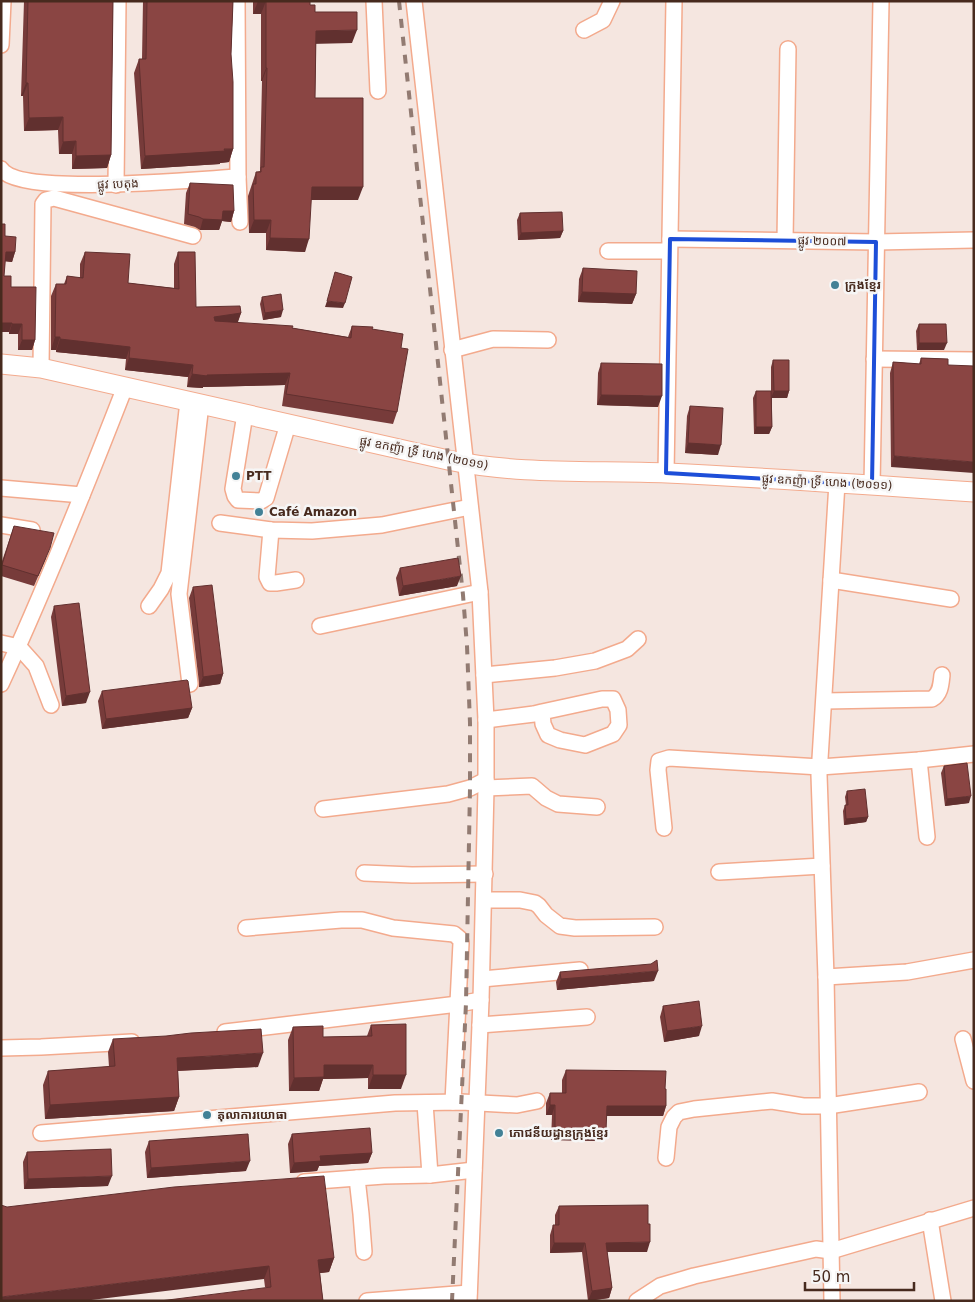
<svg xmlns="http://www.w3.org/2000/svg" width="975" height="1302" viewBox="0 0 975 1302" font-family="'DejaVu Sans','Noto Sans Khmer',sans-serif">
<rect width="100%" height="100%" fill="#f5e6e0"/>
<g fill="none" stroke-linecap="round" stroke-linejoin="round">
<defs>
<g id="minor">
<path d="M237 1 238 177 240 222"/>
<path d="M374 1 378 91"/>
<path d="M414 1 480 592 486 720V788L481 1000 469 1301"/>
<path d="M584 30 603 20 612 1"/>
<path d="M1 45 3 1"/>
<path d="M1 169C21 197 200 179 238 177"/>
<path d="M116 185 118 1"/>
<path d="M670 239 876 242 974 240"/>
<path d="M785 240 788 49"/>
<path d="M608 251H669"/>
<path d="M452 350 493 339 548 340"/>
<path d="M874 359 974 360"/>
<path d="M41 368 43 204 46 200 54 198 193 236"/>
<path d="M245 414 233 489 235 496 238 500 261 501 266 498 288 424"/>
<path d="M666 473 674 1"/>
<path d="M872 485 881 1"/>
<path d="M1 488 82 495"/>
<path d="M220 523 271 530 312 531 382 525 470 507"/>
<path d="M1 525 32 530"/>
<path d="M271 530 267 577 270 583H276L296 580"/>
<path d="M831 580 951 599"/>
<path d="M149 606 161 589 169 573 188 401"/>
<path d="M320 626 480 592"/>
<path d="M1 643 19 647 36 666 51 705"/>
<path d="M484 675 555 668 595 661 627 649 638 639"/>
<path d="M1 684C46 587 86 487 125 387"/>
<path d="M190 684 179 594 201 404"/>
<path d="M825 701 932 699C941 694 941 683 942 675"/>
<path d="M486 720 534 714 542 712 602 699H613L618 710 619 725 613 734 585 745 560 740 548 735 543 724 542 712"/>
<path d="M919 760 927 837"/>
<path d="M486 788 532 786 546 798 558 804 597 807"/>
<path d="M323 809 448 794 470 788 486 780"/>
<path d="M664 828 658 770 659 761 669 758 820 767 919 760 974 754"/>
<path d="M719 872 822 866"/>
<path d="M364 873 412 875 485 874"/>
<path d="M484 900H520L535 903 539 906 546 915 560 926 575 928 655 927"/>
<path d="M246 928 341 920H362L393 928 454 934 460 939 461 943 453 1102"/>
<path d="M826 977 907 972 974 960"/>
<path d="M482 979 580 970"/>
<path d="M480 1025 587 1017"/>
<path d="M225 1032 458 1004 481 1000"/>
<path d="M963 1039 974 1081"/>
<path d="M1 1048 41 1047 132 1042"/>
<path d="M425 1103 430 1175"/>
<path d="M41 1133 395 1103 461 1102 517 1105 537 1101"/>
<path d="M666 1158 669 1127 674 1117 679 1112 694 1109 772 1101 803 1106H828L919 1092"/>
<path d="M304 1182 357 1178"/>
<path d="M930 1220 943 1301"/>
<path d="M364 1252 361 1214 357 1178 384 1176 430 1175 474 1170"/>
<path d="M367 1301 469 1293"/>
<path d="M637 1301 660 1286 694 1276 816 1249 831 1251 974 1208"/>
<path d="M832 1301 826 977 819 775 837 483"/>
</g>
<path id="major" d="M1 364 41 368 448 460C519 475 594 470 667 473 769 478 872 485 974 492"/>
</defs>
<use href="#minor" stroke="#f3aa8d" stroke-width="18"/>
<use href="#major" stroke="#f3aa8d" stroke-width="21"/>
<use href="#minor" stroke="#fff" stroke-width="15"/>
<use href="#major" stroke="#fff" stroke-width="19"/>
<path stroke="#927b72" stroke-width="4" stroke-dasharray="9 9" stroke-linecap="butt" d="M399 1 463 595 467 646 470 723V788L466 1003 452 1301"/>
</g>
<g fill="#773b3a">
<path d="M24 1H113L111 155 107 168 72 169V154H59L58 130 24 131 23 96H21Z"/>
<path d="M143 1H233L231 54 233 149 229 162 220 163V164L141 169 134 73 139 59H142Z"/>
<path d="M253 1H310V5L315 12 352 43H316L315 98 358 200H311L305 252 266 250V233H249L248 196 256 172 260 171 262 81H261V14H253Z"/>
<path d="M190 183 234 211 231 222 222 221 219 230H200L195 227 184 224 186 193Z"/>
<path d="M520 213 563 231 560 238 518 240 517 220Z"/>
<path d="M5 236 15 252 12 262 5 261 4 276 11 287 35 340 32 350H18V334H9V332H1Z"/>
<path d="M85 252 128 283 174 288V264L178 252 196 307 241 313 237 323 292 328 348 337 352 326 372 329 401 348 397 412 393 424 282 406 285 385 203 387V388L187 387 188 377 125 370 126 359 56 352V350H51V296L56 284H64L67 276 80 278V264Z"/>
<path d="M583 268 636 294 632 304 578 302 579 279Z"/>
<path d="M262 297 281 317 263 320 260 304Z"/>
<path d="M919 324 944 350H917L916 331Z"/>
<path d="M921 358 948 359 891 467 890 373 893 362 919 364Z"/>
<path d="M773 360 789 391 787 398H772V427L769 434H754L753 398 756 391H771V367Z"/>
<path d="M601 363 658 407 597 405 598 373Z"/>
<path d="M690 406 718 455 685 453 687 416Z"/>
<path d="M14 526 46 558 34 586 1 576V564Z"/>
<path d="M400 568 457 586 399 596 396 578Z"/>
<path d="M193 587 223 674 220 684 199 687V683L189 598Z"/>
<path d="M54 606 86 703 62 706 51 617Z"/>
<path d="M102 691 192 708 188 718 102 729 98 701Z"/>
<path d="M944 766 969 803 945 806 941 773Z"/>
<path d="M847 791 868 817 866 822 844 825 843 811 845 805H846L845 797Z"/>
<path d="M560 972 654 981 557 990 556 982Z"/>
<path d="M663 1006 699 1036 664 1042 660 1017Z"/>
<path d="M371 1025 401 1089H368V1078L323 1079 319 1091H289L288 1040 293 1027 323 1037 367 1036Z"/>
<path d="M113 1039 258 1067 178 1071 179 1097 174 1111 45 1119 43 1085 48 1071 109 1067 108 1052Z"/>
<path d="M566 1070 665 1089 666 1106 663 1116H606L602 1141 551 1140 552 1115H546V1103L550 1093H562V1080Z"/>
<path d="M292 1134 372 1153 368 1163 319 1166 317 1171 290 1173 288 1144Z"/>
<path d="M149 1141 246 1171 147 1178 145 1152Z"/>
<path d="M27 1152 108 1186 24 1189 23 1162Z"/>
<path d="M559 1206 647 1252H607L612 1288 609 1298 588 1301 582 1252 550 1253V1235L553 1225H555V1215Z"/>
<path d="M7 1207 334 1258 329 1272 320 1273 323 1301 265 1287 264 1279Z"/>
</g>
<g fill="#61302f">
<path d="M258 1H266L261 14H253Z"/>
<path d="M357 30 352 43 311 44 316 31Z"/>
<path d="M266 68H267L262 81H261Z"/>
<path d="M26 83H28L23 96H21Z"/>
<path d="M63 117 58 130 24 131 29 118Z"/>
<path d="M76 141 72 154H59L63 142Z"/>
<path d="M233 149 229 162 220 163V164L141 169 145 156Z"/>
<path d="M111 155 107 168 72 169 76 156Z"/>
<path d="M312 187H363L358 200H307Z"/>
<path d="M223 211H234L231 222 222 221 219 230H200L203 219Z"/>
<path d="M254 220H271L266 233H249Z"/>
<path d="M563 231 560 238 518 240 521 233Z"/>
<path d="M270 238 309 239 305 252 266 250Z"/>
<path d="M6 252H15L12 262 2 261Z"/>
<path d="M582 292 636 294 632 304 578 302Z"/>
<path d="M327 301 345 303 343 308 325 307Z"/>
<path d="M283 310 281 317 263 320 265 313Z"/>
<path d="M241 313 237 325 210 330 214 317Z"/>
<path d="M1 323H12L9 332H1Z"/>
<path d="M12 324H22L18 334H9Z"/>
<path d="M55 337H60L56 350H51Z"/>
<path d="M60 339 130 347 126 359 56 352Z"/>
<path d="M22 340H35L32 350H18Z"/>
<path d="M919 343H947L944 350H917Z"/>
<path d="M129 358 193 365 188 377 125 370Z"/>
<path d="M290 373 285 385 203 387V388L187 387 192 374 207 375Z"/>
<path d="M774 391H789L787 398H771Z"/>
<path d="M601 395 662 396 658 407 597 405Z"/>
<path d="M756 427H772L769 434H754Z"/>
<path d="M688 443 721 445 718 455 685 453Z"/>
<path d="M894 456 974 462V473L891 467Z"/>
<path d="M461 576 457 586 399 596 403 586Z"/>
<path d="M223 674 220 684 199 687 203 677Z"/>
<path d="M90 692 86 703 62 706 66 696Z"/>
<path d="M192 708 188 718 102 729 106 719Z"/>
<path d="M971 796 969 803 945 806 947 799Z"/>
<path d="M868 817 866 822 844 825 846 819Z"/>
<path d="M658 971 654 981 557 990 561 979Z"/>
<path d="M702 1026 699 1036 664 1042 667 1031Z"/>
<path d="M263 1053 258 1067 172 1071 177 1058Z"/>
<path d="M324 1065H373L368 1078 323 1079 319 1091H289L294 1078Z"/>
<path d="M373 1075H406L401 1089H368Z"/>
<path d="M179 1097 174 1111 45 1119 50 1105Z"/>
<path d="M550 1105H555L552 1115H546Z"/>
<path d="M607 1106H666L663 1116H603Z"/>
<path d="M555 1130 606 1131 602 1141 551 1140Z"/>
<path d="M372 1153 368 1163 319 1166 317 1171 290 1173 294 1163 320 1156Z"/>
<path d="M250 1161 246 1171 147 1178 151 1168Z"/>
<path d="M112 1176 108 1186 24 1189 28 1179Z"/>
<path d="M650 1242 647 1252H602L606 1243Z"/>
<path d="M554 1243H585L582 1252 550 1253Z"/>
<path d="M334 1258 329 1272 313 1274 318 1260Z"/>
<path d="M269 1266 264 1279 83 1301H1V1297Z"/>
<path d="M612 1288 609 1298 588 1301 592 1291Z"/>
</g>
<g fill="#8a4543" stroke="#61302f">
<path d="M28 1H113L111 155 76 156V141L63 142V117L29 118 28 83H26Z"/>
<path d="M147 1H233L231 54 233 82V149H224L225 151 145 156 139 59H146Z"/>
<path d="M266 1H310V5H315V12H357V30L316 31 315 98H363V187H312L309 239 270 238 271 220H254L253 184H256V172H261V167H264L267 68H266Z"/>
<path d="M190 183 233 185 234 211H223L222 220 203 219 199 217 188 214Z"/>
<path d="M562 212 563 231 521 233 520 213Z"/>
<path d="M1 224H5V236L16 237 15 252H6L4 276H11V287H36L35 340H22V324H12V323H1Z"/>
<path d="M85 252 130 254 128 283 179 289 178 252H195L196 307 240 306 241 313 214 317 215 321 293 326 292 328 351 338 352 326 373 327 372 329 403 334 401 348 408 349 397 412 286 394 290 373 207 375V376L192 374 193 365 129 358 130 347 60 339V337H55L56 284H66L67 276 83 278Z"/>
<path d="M583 268 637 271 636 294 582 292Z"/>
<path d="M335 272 352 277 345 303 327 301Z"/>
<path d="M281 294 283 310 265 313 262 297Z"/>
<path d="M919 324H946L947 343H919Z"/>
<path d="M921 358 948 359V365L974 366V462L894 456 893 362 921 364Z"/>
<path d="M773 360H789V391H774Z"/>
<path d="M601 363 662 364V396L601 395Z"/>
<path d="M756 391H771L772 427H756Z"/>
<path d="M690 406 723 408 721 445 688 443Z"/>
<path d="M14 526 54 533 50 548 38 576 2 565Z"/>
<path d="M458 558 461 576 403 586 400 568Z"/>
<path d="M212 585 223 674 203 677V673L193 587Z"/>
<path d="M79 603 90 692 66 696 54 606Z"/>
<path d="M187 680 188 681 192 708 106 719 102 691Z"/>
<path d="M967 763 971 796 947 799 944 766Z"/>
<path d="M865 789 868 817 846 819 845 805H848L847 791Z"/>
<path d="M657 960 658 971 561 979 560 972 651 964Z"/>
<path d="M699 1001 702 1026 667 1031 663 1006Z"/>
<path d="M406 1024V1075H373V1065H324V1077L294 1078 293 1027 323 1026V1037L372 1036 371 1025Z"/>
<path d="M261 1029 263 1053 177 1058 179 1097 50 1105 48 1071 115 1066 113 1039 166 1036 191 1033Z"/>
<path d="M566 1070 666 1071 665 1089H666V1106H607L606 1131 555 1130V1105H550V1093H566Z"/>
<path d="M370 1128 372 1153 320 1156 321 1161 294 1163 292 1134Z"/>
<path d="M248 1134 250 1161 151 1168 149 1141Z"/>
<path d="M111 1149 112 1176 28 1179 27 1152Z"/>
<path d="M324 1176 334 1258 318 1260 323 1301H160L271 1287 269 1266 1 1297V1205L7 1207 174 1187Z"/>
<path d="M648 1205V1224H650V1242L606 1243 612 1288 592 1291 585 1243H554L553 1225H559V1206Z"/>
</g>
<path fill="none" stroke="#1d4ed8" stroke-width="4" stroke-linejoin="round" d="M670 239 876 242 872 485 666 473Z"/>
<g fill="#428196" stroke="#f6f6f6" stroke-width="2">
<circle cx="835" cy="285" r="5"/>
<circle cx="236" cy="476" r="5"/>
<circle cx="259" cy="512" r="5"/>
<circle cx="207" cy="1115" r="5"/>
<circle cx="499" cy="1133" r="5"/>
</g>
<g text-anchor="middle" stroke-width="5" stroke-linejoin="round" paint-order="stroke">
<g font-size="12" fill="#472a1e" stroke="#f6f6f6">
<text transform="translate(118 184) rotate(-2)" y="4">ផ្លូវ បេតុង</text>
<text transform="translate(822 241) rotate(1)" y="4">ផ្លូវ ២០០៧</text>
<text transform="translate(424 453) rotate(11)" y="4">ផ្លូវ ឧកញ៉ា ទ្រី ហេង (២០១១)</text>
<text transform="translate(827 482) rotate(3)" y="4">ផ្លូវ ឧកញ៉ា ទ្រី ហេង (២០១១)</text>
</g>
<g font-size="12" font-weight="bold" fill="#472a1e" stroke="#f6f6f6" text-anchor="start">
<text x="845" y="289">ក្រុងខ្មែរ</text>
<text x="246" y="480">PTT</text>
<text x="269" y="516">Café Amazon</text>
<text x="217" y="1119">តុលាការយោធា</text>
<text x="509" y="1137">ភោជនីយដ្ធានក្រុងខ្មែរ</text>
</g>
</g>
<rect width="975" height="1302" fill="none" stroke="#472a1e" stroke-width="5"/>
<path d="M805 1282v8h109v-8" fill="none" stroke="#472a1e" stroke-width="2.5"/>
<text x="812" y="1282" font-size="15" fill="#472a1e" stroke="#f6f6f6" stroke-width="4" paint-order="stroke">50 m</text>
</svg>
